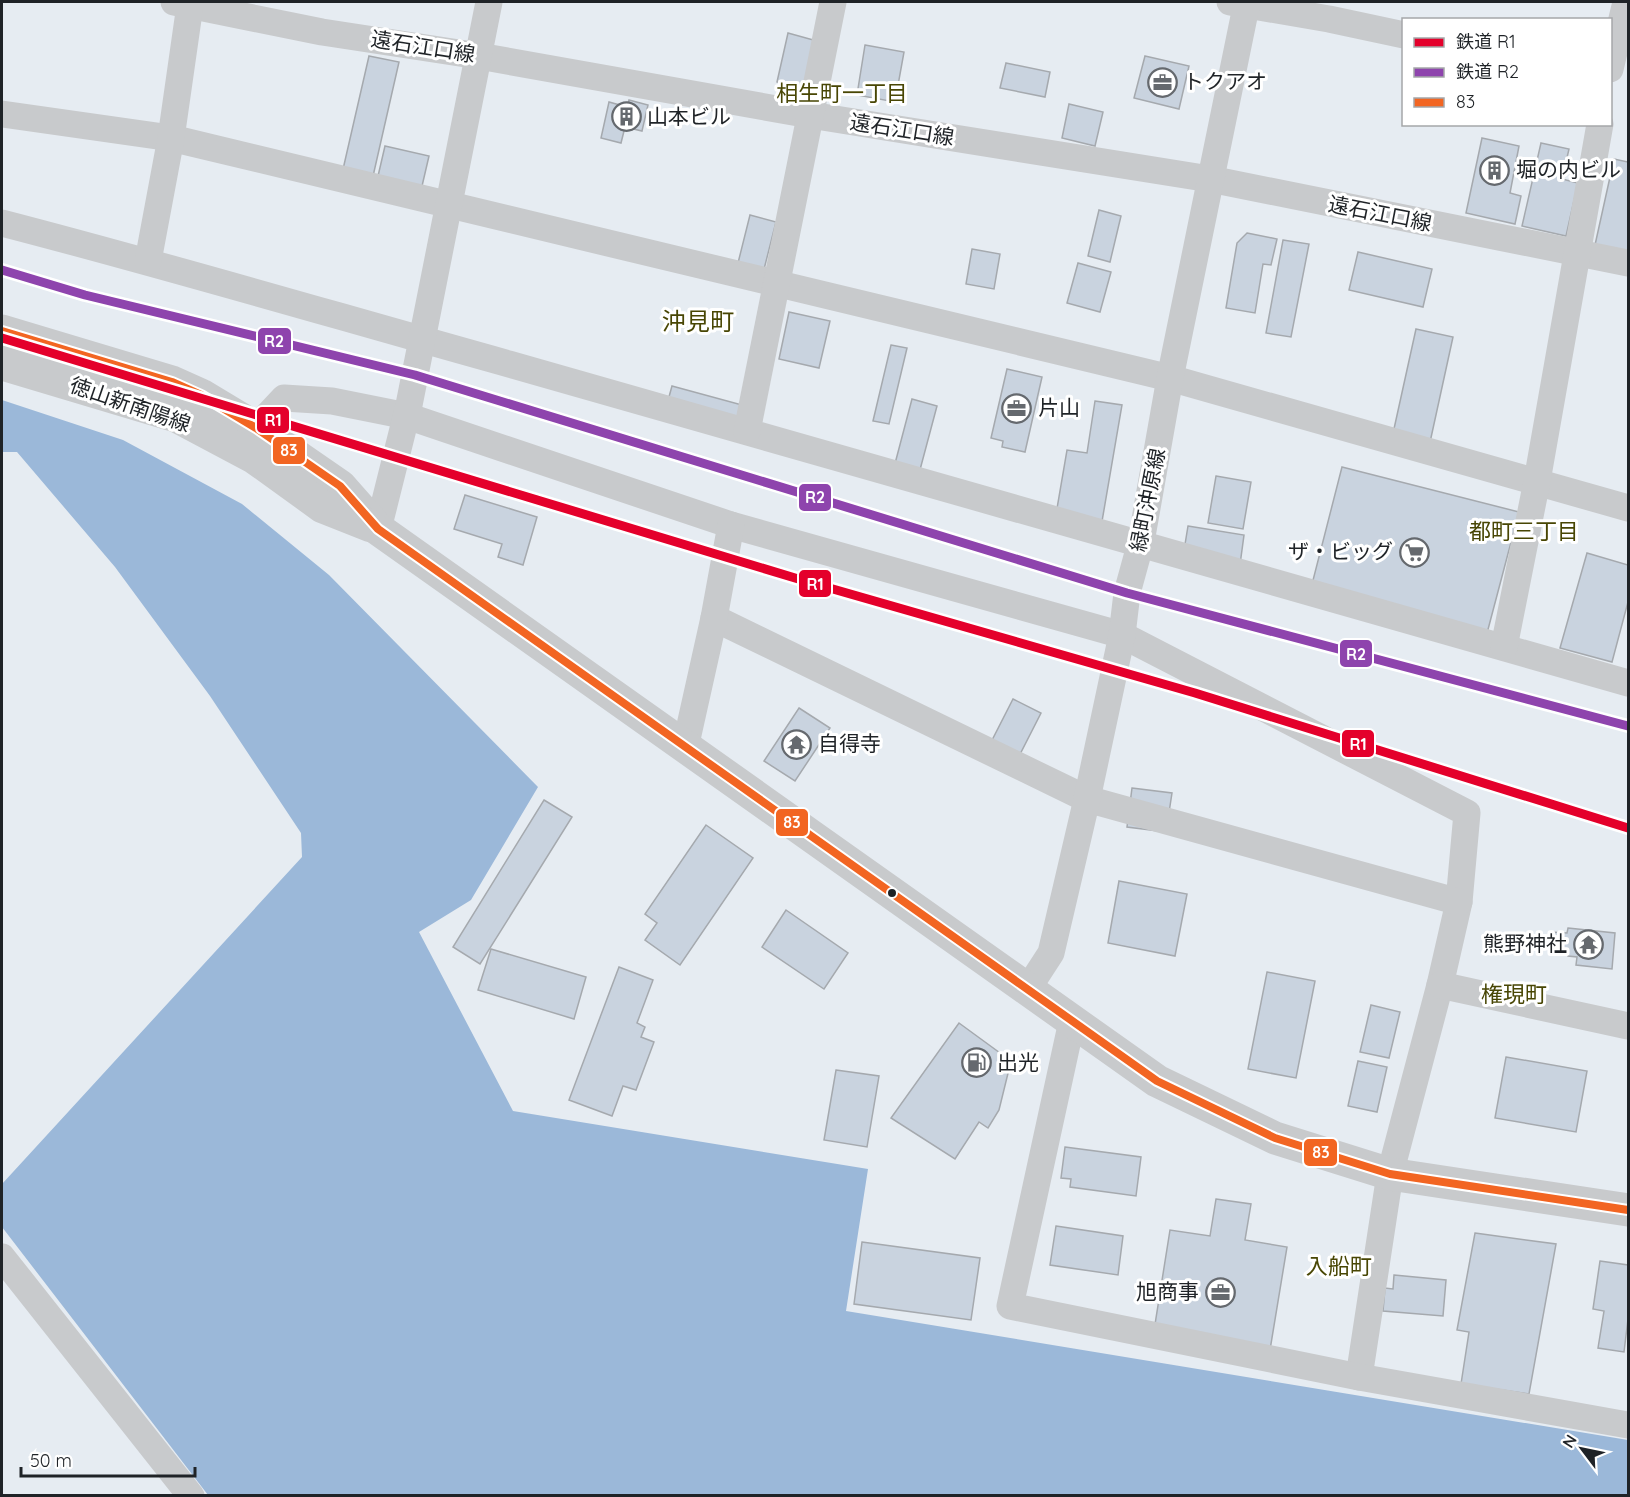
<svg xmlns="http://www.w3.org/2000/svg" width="1630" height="1497" viewBox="0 0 1630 1497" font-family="Quicksand,'Noto Sans JP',sans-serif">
<rect width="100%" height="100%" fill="#e6ecf2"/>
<path fill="#9bb8d9" d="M2 400 123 440 242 504 329 575 538 787 471 900 419 932 513 1111 868 1169 846 1311 1628 1440V1495H208L2 1227V1184L302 857 301 833 210 696 115 567 17 452H2Z"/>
<g fill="#c9d3df" stroke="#a5a9ae" stroke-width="1.5">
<path d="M788 33 817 41 806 89 777 82Z"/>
<path d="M865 45 904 52 895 102 857 95Z"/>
<path d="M369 56 399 62 371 185 341 178Z"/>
<path d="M1145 56 1189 66 1179 109 1134 98Z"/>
<path d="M1006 63 1050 72 1045 97 1000 88Z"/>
<path d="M629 100 648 105 642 131 625 127 621 143 601 138 609 102 627 107Z"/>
<path d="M1069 104 1103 112 1095 146 1062 138Z"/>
<path d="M1482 138 1519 146 1510 193 1521 196 1515 224 1466 213Z"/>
<path d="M1541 143 1569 149 1562 179 1578 183 1566 236 1522 226Z"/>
<path d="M385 146 429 156 419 199 375 189Z"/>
<path d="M1614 159 1628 162V252L1595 245Z"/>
<path d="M1099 210 1121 216 1110 262 1088 256Z"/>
<path d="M750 215 776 222 761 281 735 275Z"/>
<path d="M1247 233 1277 239 1271 265 1263 264 1255 313 1226 308 1237 243Z"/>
<path d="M1283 240 1309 244 1291 337 1266 333Z"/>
<path d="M972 249 1000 254 994 289 966 284Z"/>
<path d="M1358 252 1432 269 1423 307 1349 290Z"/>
<path d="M1078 263 1111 272 1100 312 1067 303Z"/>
<path d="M789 312 830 321 819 368 779 359Z"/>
<path d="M1416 329 1453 337 1427 456 1390 447Z"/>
<path d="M891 345 907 348 889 424 873 421Z"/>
<path d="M1007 369 1042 377 1025 452 1002 447 1003 441 991 438Z"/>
<path d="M672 386 742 405 735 433 664 415Z"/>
<path d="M912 399 937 406 917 481 892 475Z"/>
<path d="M1095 401 1122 405 1100 533 1054 526 1067 450 1087 453Z"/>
<path d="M1342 467 1519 512 1486 637 1310 592Z"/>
<path d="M1216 476 1251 482 1243 529 1208 523Z"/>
<path d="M465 495 537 517 523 565 498 557 502 544 454 529Z"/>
<path d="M1188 526 1244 535 1239 572 1182 563Z"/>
<path d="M1587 553 1628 565V602L1612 662 1560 648Z"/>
<path d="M1013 699 1041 713 1012 770 984 756Z"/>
<path d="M799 708 830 728 795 781 764 761Z"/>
<path d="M1132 788 1172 793 1166 832 1127 827Z"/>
<path d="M544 800 572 817 480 964 453 947Z"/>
<path d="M706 825 753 858 680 965 645 940 657 923 645 914Z"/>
<path d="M1119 881 1187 894 1175 956 1108 943Z"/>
<path d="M786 910 848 953 824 989 762 947Z"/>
<path d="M1568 928 1615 933 1612 969 1576 965 1577 957 1568 956V951L1550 949 1551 932 1567 933Z"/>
<path d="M491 949 586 977 574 1019 478 990Z"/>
<path d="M619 967 653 980 637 1023 645 1027 641 1037 654 1042 636 1090 623 1086 612 1116 569 1100Z"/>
<path d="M1267 972 1315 981 1296 1078 1248 1069Z"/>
<path d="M1371 1005 1400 1012 1389 1058 1360 1052Z"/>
<path d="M959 1023 1011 1061 999 1110 988 1128 979 1122 955 1159 891 1118Z"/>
<path d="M1506 1057 1587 1071 1576 1132 1495 1118Z"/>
<path d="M1358 1061 1387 1067 1377 1112 1348 1106Z"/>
<path d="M836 1070 879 1076 867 1147 824 1140Z"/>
<path d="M1065 1147 1141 1157 1136 1196 1070 1187 1071 1179 1061 1178Z"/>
<path d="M1216 1199 1251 1204 1245 1240 1287 1247 1269 1356 1153 1337 1170 1230 1210 1236Z"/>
<path d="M1056 1226 1123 1236 1118 1275 1050 1265Z"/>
<path d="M1475 1233 1556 1244 1529 1394 1461 1384 1469 1332 1457 1330Z"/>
<path d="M862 1242 980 1258 971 1320 854 1304Z"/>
<path d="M1600 1261 1628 1265V1319L1624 1352 1598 1348 1604 1311 1593 1309Z"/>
<path d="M1394 1275 1446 1280 1443 1316 1383 1311 1385 1288 1393 1289Z"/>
</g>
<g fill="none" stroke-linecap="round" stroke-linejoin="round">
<g stroke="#c8cacc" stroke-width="27">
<path d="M174 2 322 32 479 56 810 115 1210 179 1628 263"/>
<path d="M1230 2 1329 19 1404 35"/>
<path d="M1610 69 1626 2"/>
<path d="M2 114 171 138 1170 378 1628 508"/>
<path d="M2 223C172 267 340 317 509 364 883 469 1256 575 1628 683"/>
<path d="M148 261 171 138 190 5"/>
<path d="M256 428 284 398 332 401 407 416 731 525 1122 635 1467 813 1459 902 1440 985 1390 1174 1359 1377"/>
<path d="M747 431 833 2"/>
<path d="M378 529 409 405 489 2"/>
<path d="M714 618 1087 799 1459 902"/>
<path d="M1504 647 1537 481 1600 124"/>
<path d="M685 748 714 618 731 525"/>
<path d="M1440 985 1628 1026"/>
<path d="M1027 990 1051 953 1087 799 1122 635 1127 593 1141 542 1170 378 1247 2"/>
<path d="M1072 1021 1010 1306 1359 1377 1628 1425"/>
<path d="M2 1257 191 1496"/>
</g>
<g stroke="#c8cacc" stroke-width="33">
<path d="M2 331 172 382 201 395 256 428 340 486 378 529 1157 1081 1275 1138 1390 1174 1628 1210"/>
<path d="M2 364 176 416 255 458 323 507 371 526"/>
</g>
<defs>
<path id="bus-1" d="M2 331 172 382 201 395 256 428 340 486 378 529 1157 1081 1275 1138 1390 1174 1628 1210"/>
</defs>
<use href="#bus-1" stroke="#fff" stroke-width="12"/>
<use href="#bus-1" stroke="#f26522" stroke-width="8"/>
<defs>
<path id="rail-1" d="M2 338 805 581 1195 693 1628 828"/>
<path id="rail-2" d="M2 270 85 295 415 375 1127 593 1628 726"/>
</defs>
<use href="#rail-1" stroke="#fff" stroke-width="14"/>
<use href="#rail-2" stroke="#fff" stroke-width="14"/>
<use href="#rail-1" stroke="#e4002b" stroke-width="9"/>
<use href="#rail-2" stroke="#8e44ad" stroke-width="9"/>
</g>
<defs>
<symbol id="office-ring" viewBox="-11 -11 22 22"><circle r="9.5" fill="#fff" stroke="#65696e" stroke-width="1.5"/><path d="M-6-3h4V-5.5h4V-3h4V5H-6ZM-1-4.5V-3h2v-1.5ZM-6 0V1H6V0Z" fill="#65696e"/></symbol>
<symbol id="building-ring" viewBox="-11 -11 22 22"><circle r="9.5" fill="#fff" stroke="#65696e" stroke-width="1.5"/><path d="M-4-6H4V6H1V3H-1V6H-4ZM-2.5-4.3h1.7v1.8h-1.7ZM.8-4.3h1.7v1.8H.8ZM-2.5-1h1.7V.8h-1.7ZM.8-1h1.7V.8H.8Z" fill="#65696e"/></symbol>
<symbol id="supermarket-ring" viewBox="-11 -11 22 22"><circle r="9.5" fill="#fff" stroke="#65696e" stroke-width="1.5"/><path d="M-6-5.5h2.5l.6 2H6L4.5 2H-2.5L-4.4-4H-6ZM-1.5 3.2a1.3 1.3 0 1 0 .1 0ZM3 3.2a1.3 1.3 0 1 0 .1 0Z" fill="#65696e"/></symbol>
<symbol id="temple-ring" viewBox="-11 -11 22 22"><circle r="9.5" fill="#fff" stroke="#65696e" stroke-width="1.5"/><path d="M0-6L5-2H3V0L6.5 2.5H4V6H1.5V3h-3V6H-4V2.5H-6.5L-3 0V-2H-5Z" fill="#65696e"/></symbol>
<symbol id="fuel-ring" viewBox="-11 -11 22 22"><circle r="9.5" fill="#fff" stroke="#65696e" stroke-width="1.5"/><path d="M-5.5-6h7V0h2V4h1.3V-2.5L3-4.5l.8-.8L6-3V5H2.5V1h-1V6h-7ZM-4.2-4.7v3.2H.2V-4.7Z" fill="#65696e"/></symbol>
</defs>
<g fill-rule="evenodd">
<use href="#office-ring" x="1146" y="66" width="33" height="33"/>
<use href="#building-ring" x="610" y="100" width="33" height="33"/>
<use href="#building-ring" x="1478" y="154" width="33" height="33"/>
<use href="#office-ring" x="1000" y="392" width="33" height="33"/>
<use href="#supermarket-ring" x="1398" y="536" width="33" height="33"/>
<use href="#temple-ring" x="780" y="728" width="33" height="33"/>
<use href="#temple-ring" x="1572" y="928" width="33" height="33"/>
<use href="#fuel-ring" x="960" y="1046" width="33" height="33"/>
<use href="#office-ring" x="1204" y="1276" width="33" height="33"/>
</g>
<circle fill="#1f2327" stroke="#fff" stroke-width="2" cx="892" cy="893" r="5"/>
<g text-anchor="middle" stroke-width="6" stroke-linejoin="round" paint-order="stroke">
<g font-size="21" fill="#1f2327" stroke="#fff">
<text transform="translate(423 47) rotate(9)" y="7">遠石江口線</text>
<text transform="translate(902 130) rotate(9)" y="7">遠石江口線</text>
<text transform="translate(1380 214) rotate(11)" y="7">遠石江口線</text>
<text transform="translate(130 405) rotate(19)" y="7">徳山新南陽線</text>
<text transform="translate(1148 500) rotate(-79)" y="7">緑町沖原線</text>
</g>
<g font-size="21" fill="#1f2327" stroke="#fff" text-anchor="start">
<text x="1183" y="89">トクアオ</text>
<text x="647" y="124">山本ビル</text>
<text x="1516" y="177">堀の内ビル</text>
<text x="1038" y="415">片山</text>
<text x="1393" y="559" text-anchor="end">ザ・ビッグ</text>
<text x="818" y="751">自得寺</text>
<text x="1567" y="951" text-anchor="end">熊野神社</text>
<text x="997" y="1070">出光</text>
<text x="1199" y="1299" text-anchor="end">旭商事</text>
</g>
<g font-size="22" fill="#484604" stroke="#fff">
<text x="842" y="101">相生町一丁目</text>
<text x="1524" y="539">都町三丁目</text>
<text x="1514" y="1002">権現町</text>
<text x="1339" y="1274">入船町</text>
</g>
<g font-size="24" fill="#484604" stroke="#fff">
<text x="698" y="330">沖見町</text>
</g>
</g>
<g stroke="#fff" stroke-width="2">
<rect x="257" y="327" width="35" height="28" rx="6" fill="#8e44ad"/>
<rect x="256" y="406" width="34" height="28" rx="6" fill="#e4002b"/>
<rect x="272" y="436" width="34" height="29" rx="6" fill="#f26522"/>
<rect x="798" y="483" width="34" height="29" rx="6" fill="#8e44ad"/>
<rect x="798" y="569" width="34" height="29" rx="6" fill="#e4002b"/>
<rect x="1339" y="639" width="34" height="29" rx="6" fill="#8e44ad"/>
<rect x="1341" y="729" width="34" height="29" rx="6" fill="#e4002b"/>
<rect x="775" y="808" width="34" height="29" rx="6" fill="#f26522"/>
<rect x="1303" y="1138" width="35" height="29" rx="6" fill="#f26522"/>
</g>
<g font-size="16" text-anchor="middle" font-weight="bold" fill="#fff">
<text x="274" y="347">R2</text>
<text x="273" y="426">R1</text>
<text x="289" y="456">83</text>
<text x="815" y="503">R2</text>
<text x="815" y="590">R1</text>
<text x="1356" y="660">R2</text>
<text x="1358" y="750">R1</text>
<text x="792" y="828">83</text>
<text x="1321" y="1158">83</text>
</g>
<rect width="1630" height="1497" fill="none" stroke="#1f2327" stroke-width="6"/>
<rect x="1402" y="18" width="210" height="108" fill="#ffffff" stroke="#a5a7a9" stroke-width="1.5"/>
<rect x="1414" y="38" width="30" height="9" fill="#e4002b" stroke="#a5a7a9" stroke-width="1.5"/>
<text x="1456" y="48" font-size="18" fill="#1f2327">鉄道 R1</text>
<rect x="1414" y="68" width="30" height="9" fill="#8e44ad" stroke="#a5a7a9" stroke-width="1.5"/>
<text x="1456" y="78" font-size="18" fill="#1f2327">鉄道 R2</text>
<rect x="1414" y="98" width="30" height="9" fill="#f26522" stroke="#a5a7a9" stroke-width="1.5"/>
<text x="1456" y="108" font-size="18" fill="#1f2327">83</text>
<g transform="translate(1582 1449) rotate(302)" stroke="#ffffff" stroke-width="4.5" paint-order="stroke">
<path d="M0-4.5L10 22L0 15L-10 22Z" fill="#1f2327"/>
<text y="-9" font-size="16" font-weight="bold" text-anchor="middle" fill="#1f2327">N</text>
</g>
<path d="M21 1467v9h174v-9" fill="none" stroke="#1f2327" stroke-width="3"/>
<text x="30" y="1467" font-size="18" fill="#1f2327" stroke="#ffffff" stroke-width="4.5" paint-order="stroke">50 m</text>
</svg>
